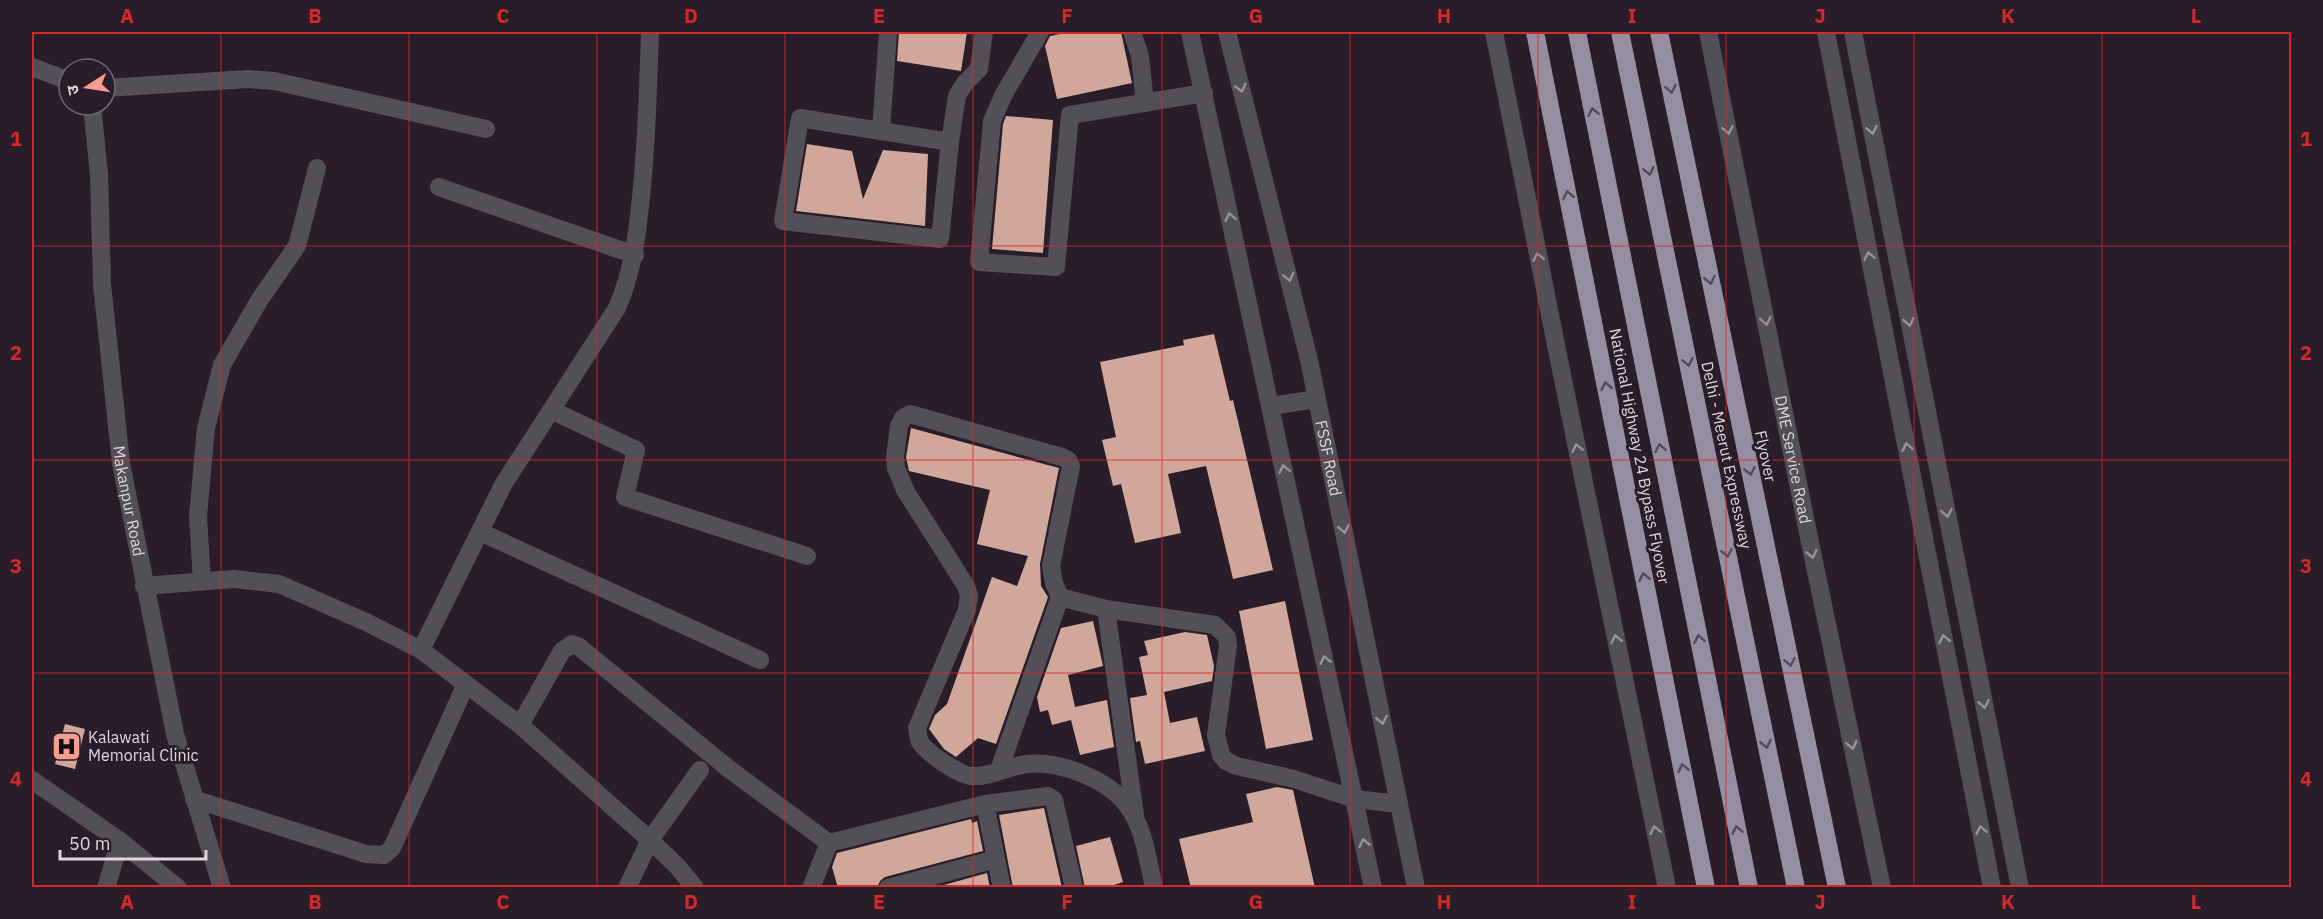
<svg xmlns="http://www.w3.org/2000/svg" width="2323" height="919" viewBox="0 0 2323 919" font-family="'IBM Plex Sans','Noto Sans Devanagari',sans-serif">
<rect width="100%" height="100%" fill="#2a1d2a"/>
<g fill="#d0a79a">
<path d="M899 32H967L961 71 897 61Z"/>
<path d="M1070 32H1121L1132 83 1057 99 1045 46 1050 36Z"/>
<path d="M1006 116 1053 120 1043 253 992 249 1003 124Z"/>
<path d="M807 144 852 151 863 199 883 150 928 154 925 226 796 211Z"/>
<path d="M1214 334 1230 401 1233 400 1273 570 1233 579 1206 466 1168 474 1181 533 1135 543 1121 484 1113 486 1102 440 1116 437 1100 362 1184 345 1183 340Z"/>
<path d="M911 428 1059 468 1040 564 1041 586 1048 597 996 744 978 738 956 757 944 749 929 729 935 715 947 704 992 577 1017 586 1028 556 977 544 990 490 909 471 906 457Z"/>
<path d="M1285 601 1313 740 1266 749 1239 611Z"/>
<path d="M1093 621 1103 666 1068 675 1075 707 1107 700 1114 747 1080 755 1071 720 1052 725 1048 710 1040 712 1037 697 1061 628Z"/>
<path d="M1185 632 1207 635 1214 666 1212 681 1164 692 1170 723 1197 717 1205 751 1145 764 1140 741 1136 742 1130 698 1147 695 1139 657 1148 655 1144 641Z"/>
<path d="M65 724 85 729 75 769 55 764Z"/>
<path d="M1277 787 1293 790 1315 888H1191L1179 839 1253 822 1246 794Z"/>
<path d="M1044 808 1062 888H1013L999 815Z"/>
<path d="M971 819 972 823 977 821 983 851 885 877 880 881 877 888H838L832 867 837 853Z"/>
<path d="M1110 837 1123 882 1105 888H1085L1076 846Z"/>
<path d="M987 873 990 888H933Z"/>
</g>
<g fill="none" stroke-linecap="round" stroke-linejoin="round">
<g stroke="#524f57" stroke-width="18">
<path d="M1040 32 1004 94 992 121 979 262 1056 267 1070 115 1204 93"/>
<path d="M1132 32 1140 56 1145 103"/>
<path d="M1190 32 1373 888"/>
<path id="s1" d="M1227 32 1309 360 1416 888"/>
<path d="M1494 32 1559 360 1667 888"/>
<path id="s2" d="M1708 32 1807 528 1882 888"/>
<path d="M1826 32 1992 888"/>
<path d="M1853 32 2020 888"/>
<path d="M32 67 69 81"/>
<path d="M105 88 248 79 274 81 486 129"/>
<path id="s3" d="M92 105 99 175 102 284 121 463 175 734 222 888"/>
<path d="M881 131 888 32"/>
<path d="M950 142 800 118 783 221 940 239 950 142 957 96 965 83 979 69 984 32"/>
<path d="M439 187 635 255"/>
<path d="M1271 406 1317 399"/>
<path d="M551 410 636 450 625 497 807 556"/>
<path d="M480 532 760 660"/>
<path d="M202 581 198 516 206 428 222 365 260 299 297 246 317 168"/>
<path d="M144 586 234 579 279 584 366 622 421 650 520 725 650 840 678 867 695 888"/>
<path d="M1060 597 1106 609 1215 625 1227 637 1228 646 1216 735 1221 755 1226 761 1237 766 1294 779 1355 799 1399 804"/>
<path d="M1106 609 1135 815"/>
<path d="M421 650 503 485 617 308C633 271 637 236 641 197 647 142 648 87 650 32"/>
<path d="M520 725 562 651 572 644 578 646 729 769 829 843 985 804 1048 796 1054 800 1074 888"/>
<path d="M999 770 1060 597 1054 583 1051 566 1071 466 1068 460 1062 457 910 414 903 418 899 426 895 457 896 468 905 490 966 586 969 595 967 610 917 728C918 733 918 738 920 742 927 753 960 776 973 776 991 777 1009 766 1027 764 1059 761 1106 778 1127 805 1144 827 1148 861 1154 888"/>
<path d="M32 780 120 841 178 888"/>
<path d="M194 799 366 854 384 855 392 848 466 684"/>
<path d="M985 804 1002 888"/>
<path d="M106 888 120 841"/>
<path d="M627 888 650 840 700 770"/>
<path d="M811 888 829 843"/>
<path d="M888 888 996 859"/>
</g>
<g stroke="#958da0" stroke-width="18">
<path d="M1535 32 1706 888"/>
<path d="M1577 32 1749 888"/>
<path d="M1620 32 1796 888"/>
<path d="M1659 32 1837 888"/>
</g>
</g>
<defs><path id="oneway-chevron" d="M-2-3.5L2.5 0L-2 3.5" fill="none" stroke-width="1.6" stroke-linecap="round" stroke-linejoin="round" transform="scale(1.5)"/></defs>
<g stroke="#98929a">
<use href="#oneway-chevron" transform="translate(1241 88) rotate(76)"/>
<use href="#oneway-chevron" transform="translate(1728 130) rotate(79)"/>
<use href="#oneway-chevron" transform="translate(1872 130) rotate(79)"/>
<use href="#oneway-chevron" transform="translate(1230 217) rotate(-102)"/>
<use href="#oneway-chevron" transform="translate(1869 256) rotate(-101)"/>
<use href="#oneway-chevron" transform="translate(1538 257) rotate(-101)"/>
<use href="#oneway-chevron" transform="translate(1289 277) rotate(76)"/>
<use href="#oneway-chevron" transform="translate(1766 321) rotate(79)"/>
<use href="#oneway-chevron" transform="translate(1909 322) rotate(79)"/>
<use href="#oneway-chevron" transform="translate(1907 447) rotate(-101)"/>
<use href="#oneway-chevron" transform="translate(1577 448) rotate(-102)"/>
<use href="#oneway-chevron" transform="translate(1284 469) rotate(-102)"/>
<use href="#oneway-chevron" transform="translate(1947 513) rotate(79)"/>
<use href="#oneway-chevron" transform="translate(1344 529) rotate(79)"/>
<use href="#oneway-chevron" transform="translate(1812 554) rotate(78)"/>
<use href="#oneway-chevron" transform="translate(1616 639) rotate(-102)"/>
<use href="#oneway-chevron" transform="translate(1944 639) rotate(-101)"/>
<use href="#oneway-chevron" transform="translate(1325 660) rotate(-102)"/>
<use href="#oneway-chevron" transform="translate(1984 704) rotate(79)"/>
<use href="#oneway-chevron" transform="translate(1382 720) rotate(79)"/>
<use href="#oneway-chevron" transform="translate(1852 745) rotate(78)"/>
<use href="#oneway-chevron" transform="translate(1655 830) rotate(-102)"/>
<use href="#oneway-chevron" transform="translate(1981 830) rotate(-101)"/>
<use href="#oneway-chevron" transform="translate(1364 843) rotate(-102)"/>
</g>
<g stroke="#554a59">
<use href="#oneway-chevron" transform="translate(1671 89) rotate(78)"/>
<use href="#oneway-chevron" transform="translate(1593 112) rotate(-101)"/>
<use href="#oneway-chevron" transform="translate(1649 171) rotate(78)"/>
<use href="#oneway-chevron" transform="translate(1568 195) rotate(-101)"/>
<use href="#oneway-chevron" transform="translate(1710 280) rotate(79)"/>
<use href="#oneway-chevron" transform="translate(1688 362) rotate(78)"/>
<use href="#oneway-chevron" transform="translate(1606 386) rotate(-101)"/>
<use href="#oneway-chevron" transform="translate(1660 448) rotate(-101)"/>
<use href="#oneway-chevron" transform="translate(1750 471) rotate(78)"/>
<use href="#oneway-chevron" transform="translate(1727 553) rotate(78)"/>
<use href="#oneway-chevron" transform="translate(1644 577) rotate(-101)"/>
<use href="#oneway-chevron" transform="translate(1699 639) rotate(-101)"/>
<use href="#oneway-chevron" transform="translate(1790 662) rotate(78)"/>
<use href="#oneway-chevron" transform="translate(1766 744) rotate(78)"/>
<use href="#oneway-chevron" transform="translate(1683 768) rotate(-101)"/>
<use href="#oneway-chevron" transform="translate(1737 830) rotate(-101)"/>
</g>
<path fill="none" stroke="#d62828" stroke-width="1.5" stroke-opacity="0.55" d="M221 32V888M409 32V888M597 32V888M785 32V888M973 32V888M1162 32V888M1350 32V888M1538 32V888M1726 32V888M1914 32V888M2102 32V888M32 246H2292M32 460H2292M32 673H2292"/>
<defs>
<symbol id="hospital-square" viewBox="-11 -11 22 22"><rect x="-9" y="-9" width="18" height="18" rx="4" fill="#f59d8f" stroke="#2a1d2a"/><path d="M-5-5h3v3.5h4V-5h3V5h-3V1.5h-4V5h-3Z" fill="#111"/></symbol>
</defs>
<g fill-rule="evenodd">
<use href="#hospital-square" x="50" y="730" width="33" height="33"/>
</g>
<g text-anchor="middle" stroke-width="6" stroke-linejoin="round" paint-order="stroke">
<g font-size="16" fill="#dfd6de" stroke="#2a1d2a">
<text transform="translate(1727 455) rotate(78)" y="6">Delhi - Meerut Expressway</text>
<text transform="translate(1640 456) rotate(79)" y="6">National Highway 24 Bypass Flyover</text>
<text transform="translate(1766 456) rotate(78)" y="6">Flyover</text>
<text dy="6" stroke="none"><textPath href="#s1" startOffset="438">FSSF Road</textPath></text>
<text dy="6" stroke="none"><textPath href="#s2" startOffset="436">DME Service Road</textPath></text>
<text dy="6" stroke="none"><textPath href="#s3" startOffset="398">Makanpur Road</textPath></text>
</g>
<g font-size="16" fill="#dfd6de" stroke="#2a1d2a" text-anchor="start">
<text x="88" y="743">Kalawati<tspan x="88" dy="18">Memorial Clinic</tspan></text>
</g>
</g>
<rect width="2323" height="919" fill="none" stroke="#2a1d2a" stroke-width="66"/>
<g transform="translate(87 87) rotate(258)"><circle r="28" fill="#2a1d2a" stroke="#726772" stroke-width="1.5"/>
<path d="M0-4.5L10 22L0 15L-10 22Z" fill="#f59d8f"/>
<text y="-9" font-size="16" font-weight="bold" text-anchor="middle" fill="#dfd6de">उ</text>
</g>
<path d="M60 850v9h146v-9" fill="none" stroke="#dfd6de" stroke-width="3"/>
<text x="69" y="850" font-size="18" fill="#dfd6de" stroke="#2a1d2a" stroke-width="4.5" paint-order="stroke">50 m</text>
<rect x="33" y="33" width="2257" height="853" fill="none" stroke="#d62828" stroke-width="2"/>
<g font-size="20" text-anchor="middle" font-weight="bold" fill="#d62828">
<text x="127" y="23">A</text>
<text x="315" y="23">B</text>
<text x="503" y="23">C</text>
<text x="691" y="23">D</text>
<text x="879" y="23">E</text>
<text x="1067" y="23">F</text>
<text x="1256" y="23">G</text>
<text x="1444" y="23">H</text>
<text x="1632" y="23">I</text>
<text x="1820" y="23">J</text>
<text x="2008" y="23">K</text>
<text x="2196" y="23">L</text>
<text x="16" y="146">1</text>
<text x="2306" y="146">1</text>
<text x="16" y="360">2</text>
<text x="2306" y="360">2</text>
<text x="16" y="573">3</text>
<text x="2306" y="573">3</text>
<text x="16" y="786">4</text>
<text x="2306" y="786">4</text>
<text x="127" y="909">A</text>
<text x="315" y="909">B</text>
<text x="503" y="909">C</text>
<text x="691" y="909">D</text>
<text x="879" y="909">E</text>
<text x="1067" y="909">F</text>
<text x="1256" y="909">G</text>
<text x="1444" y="909">H</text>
<text x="1632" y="909">I</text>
<text x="1820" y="909">J</text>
<text x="2008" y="909">K</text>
<text x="2196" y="909">L</text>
</g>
</svg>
